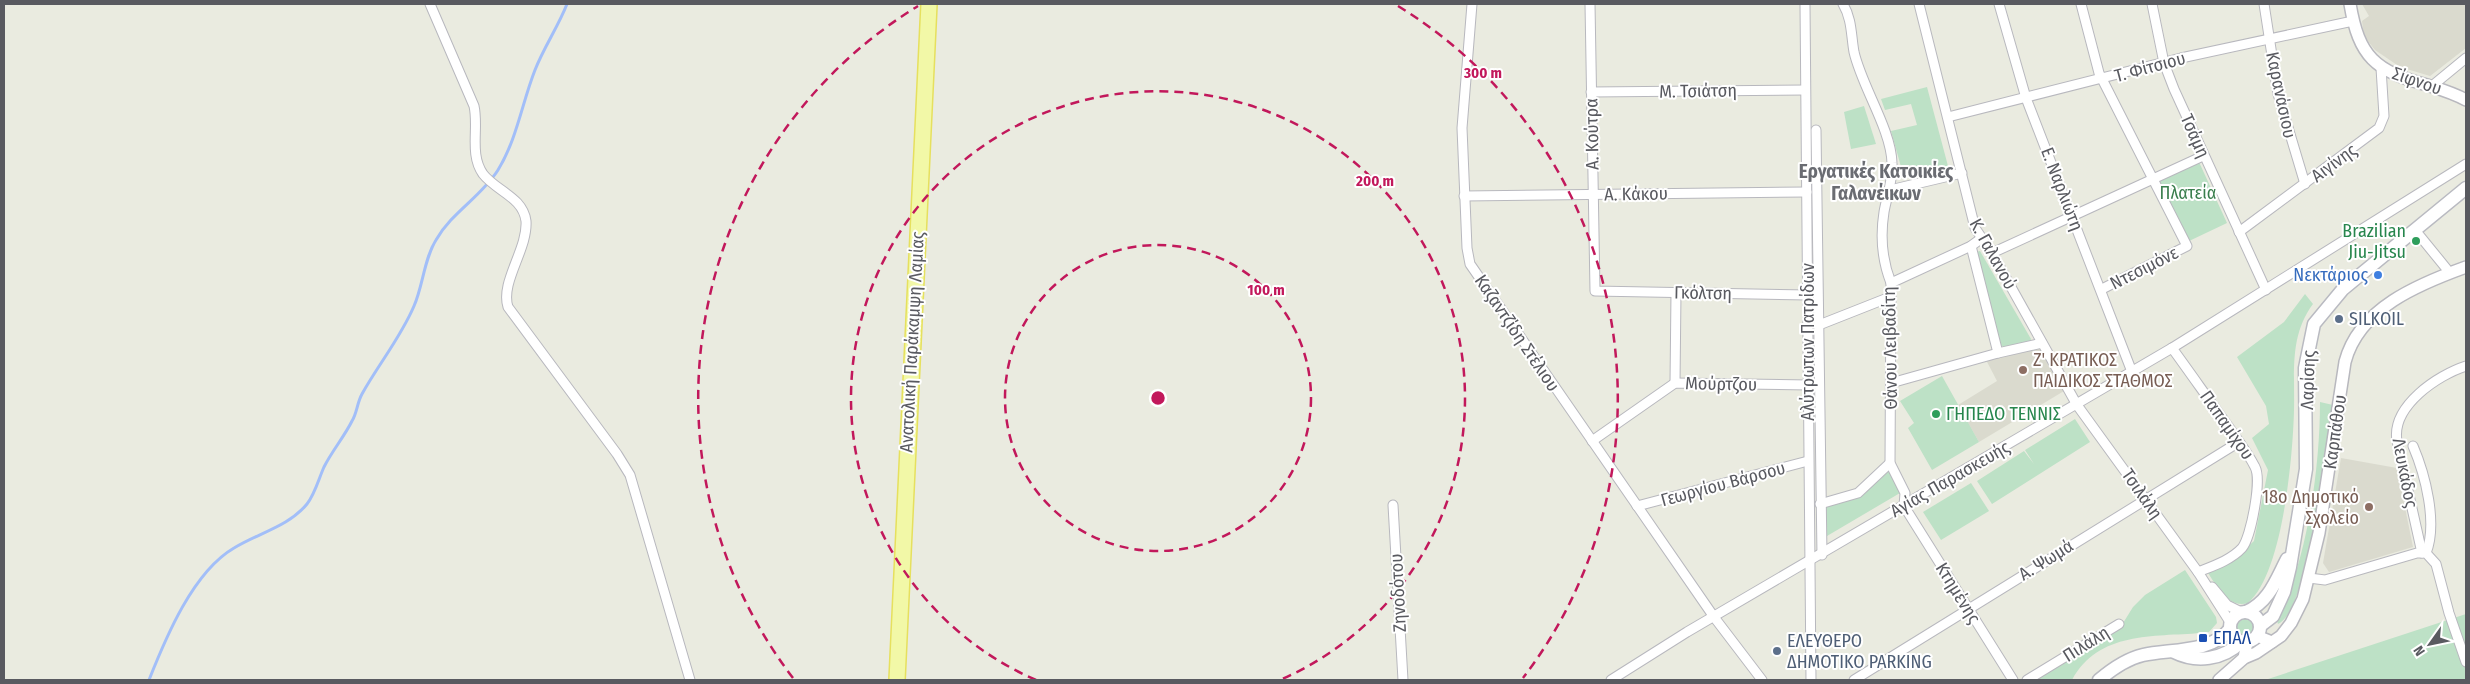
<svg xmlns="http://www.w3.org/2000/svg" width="2470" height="684" viewBox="0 0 2470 684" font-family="'Fira Sans Condensed',sans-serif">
<rect width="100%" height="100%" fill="#eaebe0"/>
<g fill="#dadace">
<path d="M2362 4H2465L2466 48 2430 76 2400 67 2375 50 2364 36 2362 21 2369 16Z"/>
<path d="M2041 342 2064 391 1979 442 1958 405 1997 381 1985 358Z"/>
<path d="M2341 458 2397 468 2413 547 2329 572 2323 563Z"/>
</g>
<g fill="#bde1c6">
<path d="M1927 87 1948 166 1908 177 1903 174 1891 131 1917 125 1911 104 1885 110 1881 99Z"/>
<path d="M1864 106 1876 144 1851 149 1844 112Z"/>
<path d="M2199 162 2227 223 2187 242 2158 181Z"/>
<path d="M1980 251 2031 339 2030 342 2006 349 1999 344 1976 252Z"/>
<path d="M2305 294 2313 304C2289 336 2295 373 2294 410 2293 455 2283 573 2248 603 2228 609 2217 586 2208 573L2234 559 2254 541 2268 470 2252 438 2269 424 2266 406 2237 357 2284 322Z"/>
<path d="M1942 376 1979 442 1932 470 1908 428 1914 423 1900 401Z"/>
<path d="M2320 402 2333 405C2327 441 2309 611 2278 624L2277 621C2307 560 2320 470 2320 402Z"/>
<path d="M2075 419 2090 442 1992 504 1977 481 2024 451 2034 464 2025 450Z"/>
<path d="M1889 471 1900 493 1827 536 1825 506C1855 501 1867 492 1889 471Z"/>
<path d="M1971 483 1989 511 1941 540 1923 512Z"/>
<path d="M2185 570 2216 617 2217 623 2209 632 2201 633C2153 637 2099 631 2072 680H2037L2120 628 2133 607 2145 595Z"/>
<path d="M2466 614V680H2265Z"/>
<circle cx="2245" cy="627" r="11"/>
</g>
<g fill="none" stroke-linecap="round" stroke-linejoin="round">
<path stroke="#a2bef8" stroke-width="3" d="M149 680C166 637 193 572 234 548 258 533 288 527 307 504 315 494 319 478 324 467 332 451 344 437 352 421 357 413 357 403 362 394 378 365 401 337 414 306 423 286 424 259 436 240 452 212 481 197 498 170 517 139 522 103 535 70 544 47 558 27 567 4"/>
<defs>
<g id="minor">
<path d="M430 4 474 106C479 128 469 154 483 174 496 191 523 197 526 221 528 249 500 282 508 307L617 454 630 475 690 680"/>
<path d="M1472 4 1462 128 1467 248 1470 264 1714 617 1762 680"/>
<path d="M1590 4 1595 291 1808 295"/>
<path d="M1805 4 1811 680"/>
<path d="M1843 4C1852 19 1851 35 1854 52 1862 87 1891 129 1892 163 1893 181 1887 195 1884 212 1880 237 1882 260 1891 283L1890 463 1905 493 1904 506 2013 680"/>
<path d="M1919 4 1975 228 1992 253 2077 405 2198 572 2230 622"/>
<path d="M1999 4 2026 98 2132 372"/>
<path d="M2081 4 2099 73 2187 246 2102 289"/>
<path d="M2152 4 2164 63 2174 89 2266 290"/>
<path d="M2264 4 2278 94 2305 184"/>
<path d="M2432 86 2466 58"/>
<path d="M1591 92 1805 90"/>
<path d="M1948 117 2181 58 2353 21"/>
<path d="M1816 130 1822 555"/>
<path d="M1890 190 1962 173"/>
<path d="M1464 196 1807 192"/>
<path d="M2415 230 2450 273"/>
<path d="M2239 232 2379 128 2384 116 2381 68"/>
<path d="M1992 253 2203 156"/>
<path d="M1891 283 1971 246 1982 238"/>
<path d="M1819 325 1890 297"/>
<path d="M2172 348C2191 374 2209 400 2228 426 2237 439 2248 453 2255 467 2262 480 2251 537 2242 548 2231 560 2213 566 2198 572"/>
<path d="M1998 353 2042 343"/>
<path d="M1675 383 1676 293"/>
<path d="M1891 383 1998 353 1971 246"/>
<path d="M1592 441 1675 383 1809 385"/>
<path d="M2413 446C2425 474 2438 523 2426 553"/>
<path d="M1820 504 1858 493 1890 463"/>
<path d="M1393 505 1403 680"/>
<path d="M1637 506 1808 461"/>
<path d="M2422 553 2397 441C2391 406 2438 375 2466 366"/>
<path d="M2309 578 2325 580 2417 553H2426L2436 564 2449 613 2466 662"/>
<path d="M2212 587 2227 605 2241 612"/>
<path d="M1611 680 1687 632 2172 348 2466 164"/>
<path d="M1854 680 2239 442"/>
<path d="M2027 680 2119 624"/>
</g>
<g id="tertiary">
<path d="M2350 4C2359 57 2375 71 2427 85 2440 89 2454 93 2466 100"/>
<path d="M2257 636 2272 642"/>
<path d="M2244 658 2247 642"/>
<path d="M2219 680 2244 658 2256 653 2281 636 2291 623 2303 599 2319 533 2345 362C2359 308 2419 284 2466 267"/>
</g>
<g id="secondary">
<circle cx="2245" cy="627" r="15"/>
<path d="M2246 612C2269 602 2276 580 2287 559"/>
<path d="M2260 626 2273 616 2284 592 2290 567 2306 469 2305 368 2314 324 2343 289 2466 188"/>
<path d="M2174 652C2196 663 2223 660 2241 642"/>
<path d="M2099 680C2112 669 2126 659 2143 655 2171 649 2211 653 2230 629"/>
</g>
<path id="primary" d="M897 680 929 4"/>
</defs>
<use href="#minor" stroke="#b8b8be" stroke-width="11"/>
<use href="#tertiary" stroke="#b8b8be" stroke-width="14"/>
<use href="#secondary" stroke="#b9bac1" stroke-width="15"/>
<use href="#primary" stroke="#e6e05e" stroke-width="18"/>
<use href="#minor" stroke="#fff" stroke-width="9"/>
<use href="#tertiary" stroke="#fff" stroke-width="11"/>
<use href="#secondary" stroke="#fff" stroke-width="12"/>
<use href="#primary" stroke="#f2f8a7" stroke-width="15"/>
</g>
<g fill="none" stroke="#c2185b" stroke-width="2.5" stroke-dasharray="9 6">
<circle cx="1158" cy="398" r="153"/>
<path d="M1036 680A307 307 0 1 1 1280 680"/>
<path d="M793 678A460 460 0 0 1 918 6M1398 6A460 460 0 0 1 1523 678"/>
</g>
<g fill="#2e9e5b" stroke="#fff" stroke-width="2">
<circle cx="2416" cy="241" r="5"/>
<circle cx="1936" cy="414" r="5"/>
</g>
<circle fill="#3f7fe0" stroke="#fff" stroke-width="2" cx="2378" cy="275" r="5"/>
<g fill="#5c6f8a" stroke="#fff" stroke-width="2">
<circle cx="2339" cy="319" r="5"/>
<circle cx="1777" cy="651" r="5"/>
</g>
<g fill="#8d6e63" stroke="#fff" stroke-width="2">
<circle cx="2023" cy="370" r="5"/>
<circle cx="2369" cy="507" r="5"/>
</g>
<rect fill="#1a4fb4" stroke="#fff" stroke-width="2" x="2198" y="633" width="10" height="10" rx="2.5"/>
<g text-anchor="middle" stroke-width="4" stroke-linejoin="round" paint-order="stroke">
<g font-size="18" fill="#595a60" stroke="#fff">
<text transform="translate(2150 67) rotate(-15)" y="6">Τ. Φίτσιου</text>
<text transform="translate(2417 81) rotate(19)" y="6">Σίφνου</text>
<text transform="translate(1698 91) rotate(-1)" y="6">Μ. Τσιάτση</text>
<text transform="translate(2281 95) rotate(78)" y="6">Καρανάσιου</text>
<text transform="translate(1592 134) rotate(-91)" y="6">Α. Κούτρα</text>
<text transform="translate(2195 136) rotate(66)" y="6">Τσάμη</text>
<text transform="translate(2334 163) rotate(-36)" y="6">Αιγίνης</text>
<text transform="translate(2062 189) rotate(69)" y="6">Ε. Ναρλιώτη</text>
<text transform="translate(1636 194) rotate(-1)" y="6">Α. Κάκου</text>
<text transform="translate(1993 254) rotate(61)" y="6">Κ. Γαλανού</text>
<text transform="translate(2144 268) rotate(-27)" y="6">Ντεσιμόνε</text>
<text transform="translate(1703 293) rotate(1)" y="6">Γκόλτση</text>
<text transform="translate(1517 333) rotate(56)" y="6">Καζαντζίδη Στέλιου</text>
<text transform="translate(912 342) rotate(-87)" y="6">Ανατολική Παράκαμψη Λαμίας</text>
<text transform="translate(1808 342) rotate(-90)" y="6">Αλύτρωτων Πατρίδων</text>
<text transform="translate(1890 348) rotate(-91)" y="6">Θάνου Λειβαδίτη</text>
<text transform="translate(2308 380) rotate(-88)" y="6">Λαρίσης</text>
<text transform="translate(1721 384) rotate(1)" y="6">Μούρτζου</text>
<text transform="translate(2227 425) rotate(55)" y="6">Παπαμίχου</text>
<text transform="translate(2335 432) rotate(-82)" y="6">Καρπάθου</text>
<text transform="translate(2405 473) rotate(79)" y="6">Λευκάδος</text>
<text transform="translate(1950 479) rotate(-30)" y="6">Αγίας Παρασκευής</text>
<text transform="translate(1723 484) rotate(-15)" y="6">Γεωργίου Βάρσου</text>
<text transform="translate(2142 494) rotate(55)" y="6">Τσιλάλη</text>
<text transform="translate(2046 560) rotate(-32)" y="6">Α. Ψωμά</text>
<text transform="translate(1398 593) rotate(-93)" y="6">Ζηνοδότου</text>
<text transform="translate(1958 593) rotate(58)" y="6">Κτημένης</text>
<text transform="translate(2086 644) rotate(-32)" y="6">Πιλάλη</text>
</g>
<g font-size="18" fill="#3a7e4d" stroke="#fff">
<text x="2188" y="199">Πλατεία</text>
</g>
<g font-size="18" fill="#27864d" stroke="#fff" text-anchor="end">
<text x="2406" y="237">Brazilian<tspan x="2406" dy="21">Jiu-Jitsu</tspan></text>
<text x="1946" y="420" text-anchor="start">ΓΗΠΕΔΟ ΤΕΝΝΙΣ</text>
</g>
<g font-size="18" fill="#366cbe" stroke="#fff" text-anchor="end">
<text x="2368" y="281">Νεκτάριος</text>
</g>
<g font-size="18" fill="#4e5e75" stroke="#fff" text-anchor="start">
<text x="2349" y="325">SILKOIL</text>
<text x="1787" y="647">ΕΛΕΥΘΕΡΟ<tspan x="1787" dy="21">ΔΗΜΟΤΙΚΟ PARKING</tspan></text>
</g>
<g font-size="18" fill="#785e54" stroke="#fff" text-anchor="start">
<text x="2033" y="366">Ζ' ΚΡΑΤΙΚΟΣ<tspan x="2033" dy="21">ΠΑΙΔΙΚΟΣ ΣΤΑΘΜΟΣ</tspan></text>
<text x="2359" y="503" text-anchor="end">18ο Δημοτικό<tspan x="2359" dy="21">Σχολείο</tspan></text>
</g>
<g font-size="18" fill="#164399" stroke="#fff" text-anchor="start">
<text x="2213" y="644">ΕΠΑΛ</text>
</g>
<g font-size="19" font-weight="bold" fill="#6a6c72" stroke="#fff">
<text x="1876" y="178">Εργατικές Κατοικίες<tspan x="1876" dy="22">Γαλανέικων</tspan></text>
</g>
</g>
<circle cx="1158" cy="398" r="8" fill="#c2185b" stroke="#fff" stroke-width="2.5"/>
<g font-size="15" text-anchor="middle" font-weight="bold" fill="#c2185b" stroke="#fff" stroke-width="4" stroke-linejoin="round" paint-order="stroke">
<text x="1483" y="78">300 m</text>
<text x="1375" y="186">200 m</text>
<text x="1266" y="295">100 m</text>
</g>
<rect width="2470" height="684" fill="none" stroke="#595a60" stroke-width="10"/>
<g transform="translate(2430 644) rotate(237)" stroke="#ffffff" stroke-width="4" paint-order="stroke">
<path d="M0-4L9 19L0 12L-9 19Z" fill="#595a60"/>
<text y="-8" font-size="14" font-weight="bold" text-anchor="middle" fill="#595a60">N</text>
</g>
</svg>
